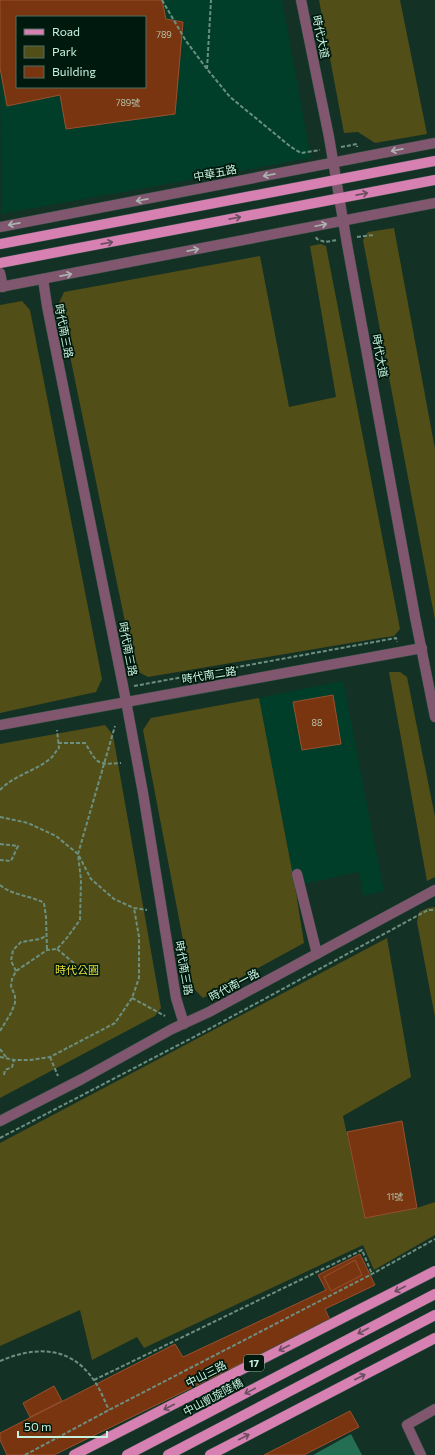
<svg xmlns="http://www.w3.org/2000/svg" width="435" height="1455" viewBox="0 0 435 1455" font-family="Commissioner,'Noto Sans TC',sans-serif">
<rect width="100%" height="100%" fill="#143125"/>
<g fill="#003e2a" fill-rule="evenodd">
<path d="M0 0H282L311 158 1 214ZM17 17H145V87H17Z"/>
<path d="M343 681 384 891 363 896 359 872 295 886 259 698Z"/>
</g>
<g fill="#524e17">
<path d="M319 0H400L427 134 375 143 358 132 344 133Z"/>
<path d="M394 228 435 449V620L363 240 368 232Z"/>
<path d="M321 244 326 246 400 629 394 636 380 638 148 677 135 670 59 303 64 292 260 256 289 407 336 397 310 246Z"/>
<path d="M22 301 30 310 102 679 96 692 0 713V305Z"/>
<path d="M389 672H400L407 677 435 817V877L427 881Z"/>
<path d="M259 698 295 886 304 943 203 998 192 987 143 730 151 718Z"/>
<path d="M105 725 113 735 161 1008 155 1016 0 1098V744Z"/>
<path d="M435 907V1017L417 922 419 912 428 908Z"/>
<path d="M387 938 411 1077 343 1116 365 1218 417 1208 435 1202V1235L374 1270 363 1245 144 1348 137 1337 92 1360 80 1310 0 1346V1143Z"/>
</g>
<path fill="#246e53" d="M351 1434 362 1455H313Z"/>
<g fill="#793510" stroke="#98502f" fill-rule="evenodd">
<path d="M0 0H162L166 19 183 22 175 114 66 129 60 95 7 106 0 68ZM17 17H145V87H17Z"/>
<path d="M333 695 341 744 302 750 293 702Z"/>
<path d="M402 1121 417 1208 365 1218 347 1132Z"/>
<path d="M360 1254 375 1285 325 1309 330 1320 54 1455H7L0 1440V1433L175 1344 183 1357 326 1290 318 1275Z"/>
<path d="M355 1260 362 1275 331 1291 324 1277Z"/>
<path d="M54 1386 62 1401 30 1417 23 1403Z"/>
<path d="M350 1411 359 1427 304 1455H264Z"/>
</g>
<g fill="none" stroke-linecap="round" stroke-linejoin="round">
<defs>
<g id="minor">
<path d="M301 0 329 137 347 244 415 617 435 717"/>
<path d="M0 227 435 143"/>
<path d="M0 273 3 287"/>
<path d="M43 279 47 306 126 701 143 793 176 998 184 1024"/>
<path d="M0 287 435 203"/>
<path d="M0 725C140 699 281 675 422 648"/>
<path d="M297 874 317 954"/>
<path d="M0 1121 82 1079 172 1029 209 1012 435 890"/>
<path d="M421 1455 407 1425 435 1409"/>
</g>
<g id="major">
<path d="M0 244 435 161"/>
<path d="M0 263 435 180"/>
<path d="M74 1455 435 1271"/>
<path d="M127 1455 435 1294"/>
<path d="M168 1455 435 1315"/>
<path d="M210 1455 435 1338"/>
</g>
</defs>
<use href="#minor" stroke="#315043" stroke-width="11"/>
<use href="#major" stroke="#315043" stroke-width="11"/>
<g stroke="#6c9080" stroke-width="2" stroke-dasharray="4 2" stroke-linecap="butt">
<path d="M162 0 186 41 207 69 230 97 291 147 301 153 320 150"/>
<path d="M207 69 211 0"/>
<path d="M341 147 357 144V147"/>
<path d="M316 237 317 239 325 242 337 240"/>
<path d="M357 237 374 235"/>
<path d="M134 686 396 638 397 642"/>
<path d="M58 743H85C98 764 96 765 121 763"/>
<path d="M0 790C14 775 36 771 51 758 54 755 56 751 59 748L57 730"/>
<path d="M0 817 28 823 56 836 78 854 91 879 114 899 134 908 147 910"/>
<path d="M0 844 18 846 11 861 0 860"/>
<path d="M0 885C13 896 30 895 44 903L46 917 47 950"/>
<path d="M57 949 75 964"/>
<path d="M16 971 11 961 13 950 21 942 40 939 46 936"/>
<path d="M132 998 165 1016"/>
<path d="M0 1031 11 1013 15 1003V996L11 986 12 979 16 971 47 950 57 949 66 939 80 920 81 880 78 854 115 726"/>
<path d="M0 1049 6 1057"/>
<path d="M0 1057 14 1060H30L50 1057 115 1023 132 998 139 978V937L134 908"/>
<path d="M50 1057 58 1076"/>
<path d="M4 1075 5 1070 12 1067 14 1060"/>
<path d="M0 1138 209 1029 428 910H435"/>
<path d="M0 1361C35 1346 70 1346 93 1379 100 1388 104 1400 109 1410"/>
<path d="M94 1380 362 1250 372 1274"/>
<path d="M25 1455 109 1410 372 1274 435 1239"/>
</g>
<use href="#minor" stroke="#81576f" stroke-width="10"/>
<use href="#major" stroke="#d681b2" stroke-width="10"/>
</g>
<defs><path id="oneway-shaft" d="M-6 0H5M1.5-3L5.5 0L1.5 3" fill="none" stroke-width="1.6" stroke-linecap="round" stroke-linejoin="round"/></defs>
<g stroke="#abb4b2">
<use href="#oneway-shaft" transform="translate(397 150) rotate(169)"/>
<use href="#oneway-shaft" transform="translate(269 175) rotate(169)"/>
<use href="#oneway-shaft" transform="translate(142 200) rotate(169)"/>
<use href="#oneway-shaft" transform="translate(14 224) rotate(169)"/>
<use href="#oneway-shaft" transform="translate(321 225) rotate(-12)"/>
<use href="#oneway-shaft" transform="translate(193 250) rotate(-11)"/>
<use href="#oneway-shaft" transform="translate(66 275) rotate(-11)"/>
</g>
<g stroke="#6b4d60">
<use href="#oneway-shaft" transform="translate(362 194) rotate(-11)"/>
<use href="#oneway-shaft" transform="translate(235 218) rotate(-11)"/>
<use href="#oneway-shaft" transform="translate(107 243) rotate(-11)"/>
<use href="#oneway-shaft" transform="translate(400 1289) rotate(153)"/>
<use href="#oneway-shaft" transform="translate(363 1331) rotate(152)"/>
<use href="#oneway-shaft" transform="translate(284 1348) rotate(153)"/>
<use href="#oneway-shaft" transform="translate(360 1377) rotate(-27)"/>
<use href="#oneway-shaft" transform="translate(250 1391) rotate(152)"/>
<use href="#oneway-shaft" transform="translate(169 1407) rotate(153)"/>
<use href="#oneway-shaft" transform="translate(244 1437) rotate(-27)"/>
</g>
<g text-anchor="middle" stroke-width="3.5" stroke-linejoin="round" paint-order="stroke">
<g font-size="9" fill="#b4c3aa">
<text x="164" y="38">789</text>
<text x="128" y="106">789號</text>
<text x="317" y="726">88</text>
<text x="395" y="1200">11號</text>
</g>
<rect fill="#00190e" stroke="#8bb1a0" stroke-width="1" x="244" y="1355" width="20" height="16" rx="3"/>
<g font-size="10" font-weight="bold" fill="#c7f2de">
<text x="254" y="1367">17</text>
</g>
<g font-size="11" fill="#c7f2de" stroke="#00190e">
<text transform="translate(321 37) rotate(78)" y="4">時代大道</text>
<text transform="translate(215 173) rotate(-11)" y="4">中華五路</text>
<text transform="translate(64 331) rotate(79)" y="4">時代南三路</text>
<text transform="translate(380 356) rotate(80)" y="4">時代大道</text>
<text transform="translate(128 649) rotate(79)" y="4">時代南三路</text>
<text transform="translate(209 675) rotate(-9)" y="4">時代南二路</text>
<text transform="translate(184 968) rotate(80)" y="4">時代南三路</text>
<text transform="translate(234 985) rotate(-28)" y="4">時代南一路</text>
<text transform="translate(206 1374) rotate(-27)" y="4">中山三路</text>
<text transform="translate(213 1397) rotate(-28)" y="4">中山凱旋陸橋</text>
</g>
<g font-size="11" fill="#eadd37" stroke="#00190e">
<text x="77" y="974">時代公園</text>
</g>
</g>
<rect x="16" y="16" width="130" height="72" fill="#00190e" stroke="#507061"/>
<rect x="24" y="29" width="20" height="6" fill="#d681b2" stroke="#507061"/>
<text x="52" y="36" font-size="12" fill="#c7f2de">Road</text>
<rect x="24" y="46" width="20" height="12" fill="#524e17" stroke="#507061"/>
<text x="52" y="56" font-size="12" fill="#c7f2de">Park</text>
<rect x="24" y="66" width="20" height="12" fill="#793510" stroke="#507061"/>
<text x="52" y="76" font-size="12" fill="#c7f2de">Building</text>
<path d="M18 1431v6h89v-6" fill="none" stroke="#c7f2de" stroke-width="2"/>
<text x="24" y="1431" font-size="12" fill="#c7f2de" stroke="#00190e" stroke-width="3" paint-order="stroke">50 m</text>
</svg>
